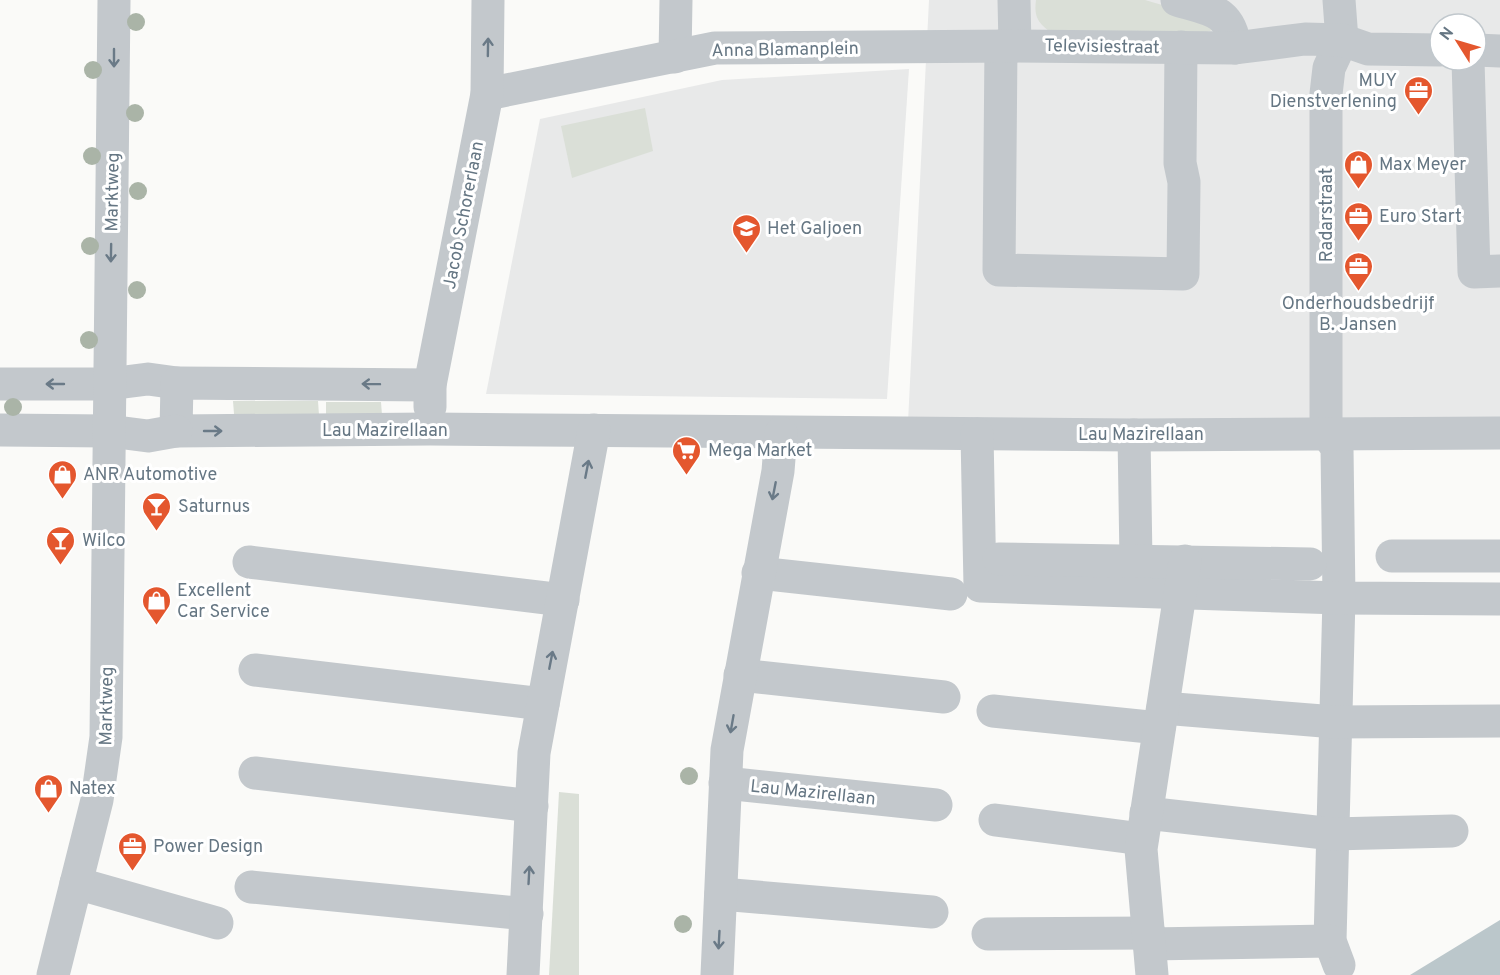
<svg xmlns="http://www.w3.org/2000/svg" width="1500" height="975" viewBox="0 0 1500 975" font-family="Overpass,sans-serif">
<rect width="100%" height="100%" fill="#fafaf8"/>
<g fill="#e8e9e9" fill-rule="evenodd">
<path d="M929 0H1500V422H908ZM1440 24H1476V60H1440Z"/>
<path d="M909 69 887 399 486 394 540 119 722 80Z"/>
</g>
<g fill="#dadfd7">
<path d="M1036 0H1145L1210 19 1212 30 1207 32 1049 31C1037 22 1034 15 1036 0Z"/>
<path d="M645 108 653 151 572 178 561 126Z"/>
<path d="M233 401H318L319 415 234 414Z"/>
<path d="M326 402H381L382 415H326Z"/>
<path d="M559 792 579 794V975H549Z"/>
</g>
<path fill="#bbc7cb" d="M1500 920V975H1410Z"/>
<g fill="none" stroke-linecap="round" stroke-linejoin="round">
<g stroke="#c3c8cc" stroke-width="33">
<path d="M1014 0 1015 46"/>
<path d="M1177 0C1209 10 1231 9 1235 48"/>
<path d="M1339 0 1342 40 1329 68 1326 94V432L1337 448 1339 598 1330 941 1339 965"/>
<path d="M1001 46 999 270 1183 274 1184 182 1180 163 1181 47"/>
<path d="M1476 50 1500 51"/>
<path d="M675 57 676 0"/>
<path d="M1468 60 1474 272 1500 271"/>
<path d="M487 94 715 48 1015 46 1235 48 1305 39 1342 40 1368 49 1440 50"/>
<path d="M0 384H109L148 379 177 383"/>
<path d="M430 385 177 383 176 431 430 429 1134 435 1500 433"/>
<path d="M430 407V385L487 94 488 0"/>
<path d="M0 430 109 431 148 436 176 431"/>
<path d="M977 434 980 586 1339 598 1500 599"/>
<path d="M1134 435 1136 561"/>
<path d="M1392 556H1500"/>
<path d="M999 559 1310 564"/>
<path d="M249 562 563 600"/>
<path d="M758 573 951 594"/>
<path d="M255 670 543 704"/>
<path d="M740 675 944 697"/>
<path d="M1163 708 1335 722 1500 721"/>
<path d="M993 711 1159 728"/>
<path d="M255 773 532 806"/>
<path d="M725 783 936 805"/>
<path d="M1146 813 1333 834 1452 831"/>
<path d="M995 820 1142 839"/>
<path d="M76 883 217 923"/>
<path d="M251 887 527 914"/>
<path d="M721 894 932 912"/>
<path d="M988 934 1149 933"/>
<path d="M1149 944 1330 941"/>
<path d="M53 975 97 800 106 737 114 0"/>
<path d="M523 975 534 753 594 430"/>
<path d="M717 975 727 750 778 471 781 433"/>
<path d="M1152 975 1141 849 1185 561"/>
</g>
</g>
<g fill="#aab4a7">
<circle cx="136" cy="22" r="9"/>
<circle cx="93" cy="70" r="9"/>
<circle cx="135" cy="113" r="9"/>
<circle cx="92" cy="156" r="9"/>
<circle cx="138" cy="191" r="9"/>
<circle cx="90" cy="246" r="9"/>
<circle cx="137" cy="290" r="9"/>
<circle cx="89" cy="340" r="9"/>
<circle cx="13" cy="407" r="9"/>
<circle cx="689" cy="776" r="9"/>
<circle cx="683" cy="924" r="9"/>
</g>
<defs><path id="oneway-shaft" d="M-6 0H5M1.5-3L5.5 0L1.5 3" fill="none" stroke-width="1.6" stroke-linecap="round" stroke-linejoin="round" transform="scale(1.5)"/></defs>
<g stroke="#6a7a87">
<use href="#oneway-shaft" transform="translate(488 47) rotate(-89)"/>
<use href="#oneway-shaft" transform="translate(114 58) rotate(90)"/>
<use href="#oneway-shaft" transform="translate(111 253) rotate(91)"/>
<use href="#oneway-shaft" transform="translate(55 384) rotate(180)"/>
<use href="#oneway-shaft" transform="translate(371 384) rotate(-179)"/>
<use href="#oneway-shaft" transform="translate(213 431)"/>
<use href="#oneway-shaft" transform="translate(587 469) rotate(-79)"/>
<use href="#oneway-shaft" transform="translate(774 491) rotate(101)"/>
<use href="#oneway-shaft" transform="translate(551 660) rotate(-79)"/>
<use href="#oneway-shaft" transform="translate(732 724) rotate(100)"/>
<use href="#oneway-shaft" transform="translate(529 875) rotate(-87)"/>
<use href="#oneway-shaft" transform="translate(719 940) rotate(93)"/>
</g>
<defs>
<symbol id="office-pin" viewBox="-11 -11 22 30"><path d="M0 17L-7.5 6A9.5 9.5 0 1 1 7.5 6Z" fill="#e4572e" stroke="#fff"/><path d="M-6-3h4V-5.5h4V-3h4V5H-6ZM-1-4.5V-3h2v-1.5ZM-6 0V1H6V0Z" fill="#fff"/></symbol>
<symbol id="shop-pin" viewBox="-11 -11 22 30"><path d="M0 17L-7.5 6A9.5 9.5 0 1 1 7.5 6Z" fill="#e4572e" stroke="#fff"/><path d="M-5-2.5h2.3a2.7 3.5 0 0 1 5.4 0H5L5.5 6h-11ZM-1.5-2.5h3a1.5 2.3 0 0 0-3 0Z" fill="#fff"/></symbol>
<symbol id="school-pin" viewBox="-11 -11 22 30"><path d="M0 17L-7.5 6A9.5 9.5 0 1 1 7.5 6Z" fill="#e4572e" stroke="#fff"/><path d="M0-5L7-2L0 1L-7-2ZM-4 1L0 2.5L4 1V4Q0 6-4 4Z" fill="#fff"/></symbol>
<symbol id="supermarket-pin" viewBox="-11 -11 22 30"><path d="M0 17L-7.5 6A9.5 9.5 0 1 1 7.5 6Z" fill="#e4572e" stroke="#fff"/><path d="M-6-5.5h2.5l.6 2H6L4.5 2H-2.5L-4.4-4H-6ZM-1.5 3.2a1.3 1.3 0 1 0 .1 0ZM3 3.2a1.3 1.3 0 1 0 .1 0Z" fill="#fff"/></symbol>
<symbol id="bar-pin" viewBox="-11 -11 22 30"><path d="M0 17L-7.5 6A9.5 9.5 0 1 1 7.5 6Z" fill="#e4572e" stroke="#fff"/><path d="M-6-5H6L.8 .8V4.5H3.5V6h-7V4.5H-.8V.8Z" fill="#fff"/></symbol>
</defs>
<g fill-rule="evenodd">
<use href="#office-pin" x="1402" y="74" width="33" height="45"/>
<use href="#shop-pin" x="1342" y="148" width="33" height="45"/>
<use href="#office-pin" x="1342" y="200" width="33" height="45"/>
<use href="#school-pin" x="730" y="212" width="33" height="45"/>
<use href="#office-pin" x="1342" y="250" width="33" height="45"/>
<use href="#supermarket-pin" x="670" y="434" width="33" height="45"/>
<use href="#shop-pin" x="46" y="458" width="33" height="45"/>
<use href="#bar-pin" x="140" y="490" width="33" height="45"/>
<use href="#bar-pin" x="44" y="524" width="33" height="45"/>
<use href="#shop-pin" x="140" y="584" width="33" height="45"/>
<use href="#shop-pin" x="32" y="772" width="33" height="45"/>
<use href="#office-pin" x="116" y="830" width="33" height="45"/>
</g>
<g text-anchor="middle" stroke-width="6" stroke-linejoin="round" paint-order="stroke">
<g font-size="18" fill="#657683" stroke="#fff">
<text transform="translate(1102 46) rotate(1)" y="6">Televisiestraat</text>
<text transform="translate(785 49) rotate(-1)" y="6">Anna Blamanplein</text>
<text transform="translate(112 192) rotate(-89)" y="6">Marktweg</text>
<text transform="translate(463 215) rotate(-79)" y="6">Jacob Schorerlaan</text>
<text transform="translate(1326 215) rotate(-90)" y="6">Radarstraat</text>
<text x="385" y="436">Lau Mazirellaan</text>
<text x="1141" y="440">Lau Mazirellaan</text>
<text transform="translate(106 706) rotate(-89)" y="6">Marktweg</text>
<text transform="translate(813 792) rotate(6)" y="6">Lau Mazirellaan</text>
</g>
<g font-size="18" fill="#657683" stroke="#fff" text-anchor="start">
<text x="1397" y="86" text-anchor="end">MUY<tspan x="1397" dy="21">Dienstverlening</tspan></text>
<text x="1379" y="170">Max Meyer</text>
<text x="1379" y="222">Euro Start</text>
<text x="767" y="234">Het Galjoen</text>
<text x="1358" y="309" text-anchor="middle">Onderhoudsbedrijf<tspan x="1358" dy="21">B. Jansen</tspan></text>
<text x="708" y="456">Mega Market</text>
<text x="83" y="480">ANR Automotive</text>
<text x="178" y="512">Saturnus</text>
<text x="82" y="546">Wilco</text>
<text x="177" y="596">Excellent<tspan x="177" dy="21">Car Service</tspan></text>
<text x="69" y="794">Natex</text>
<text x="153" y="852">Power Design</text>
</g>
</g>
<g transform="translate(1458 42) rotate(307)"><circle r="28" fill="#ffffff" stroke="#c1c8cd" stroke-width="1.5"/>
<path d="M0-4.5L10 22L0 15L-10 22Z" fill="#e4572e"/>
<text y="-9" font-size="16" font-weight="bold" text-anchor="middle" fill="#657683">N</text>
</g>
</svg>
